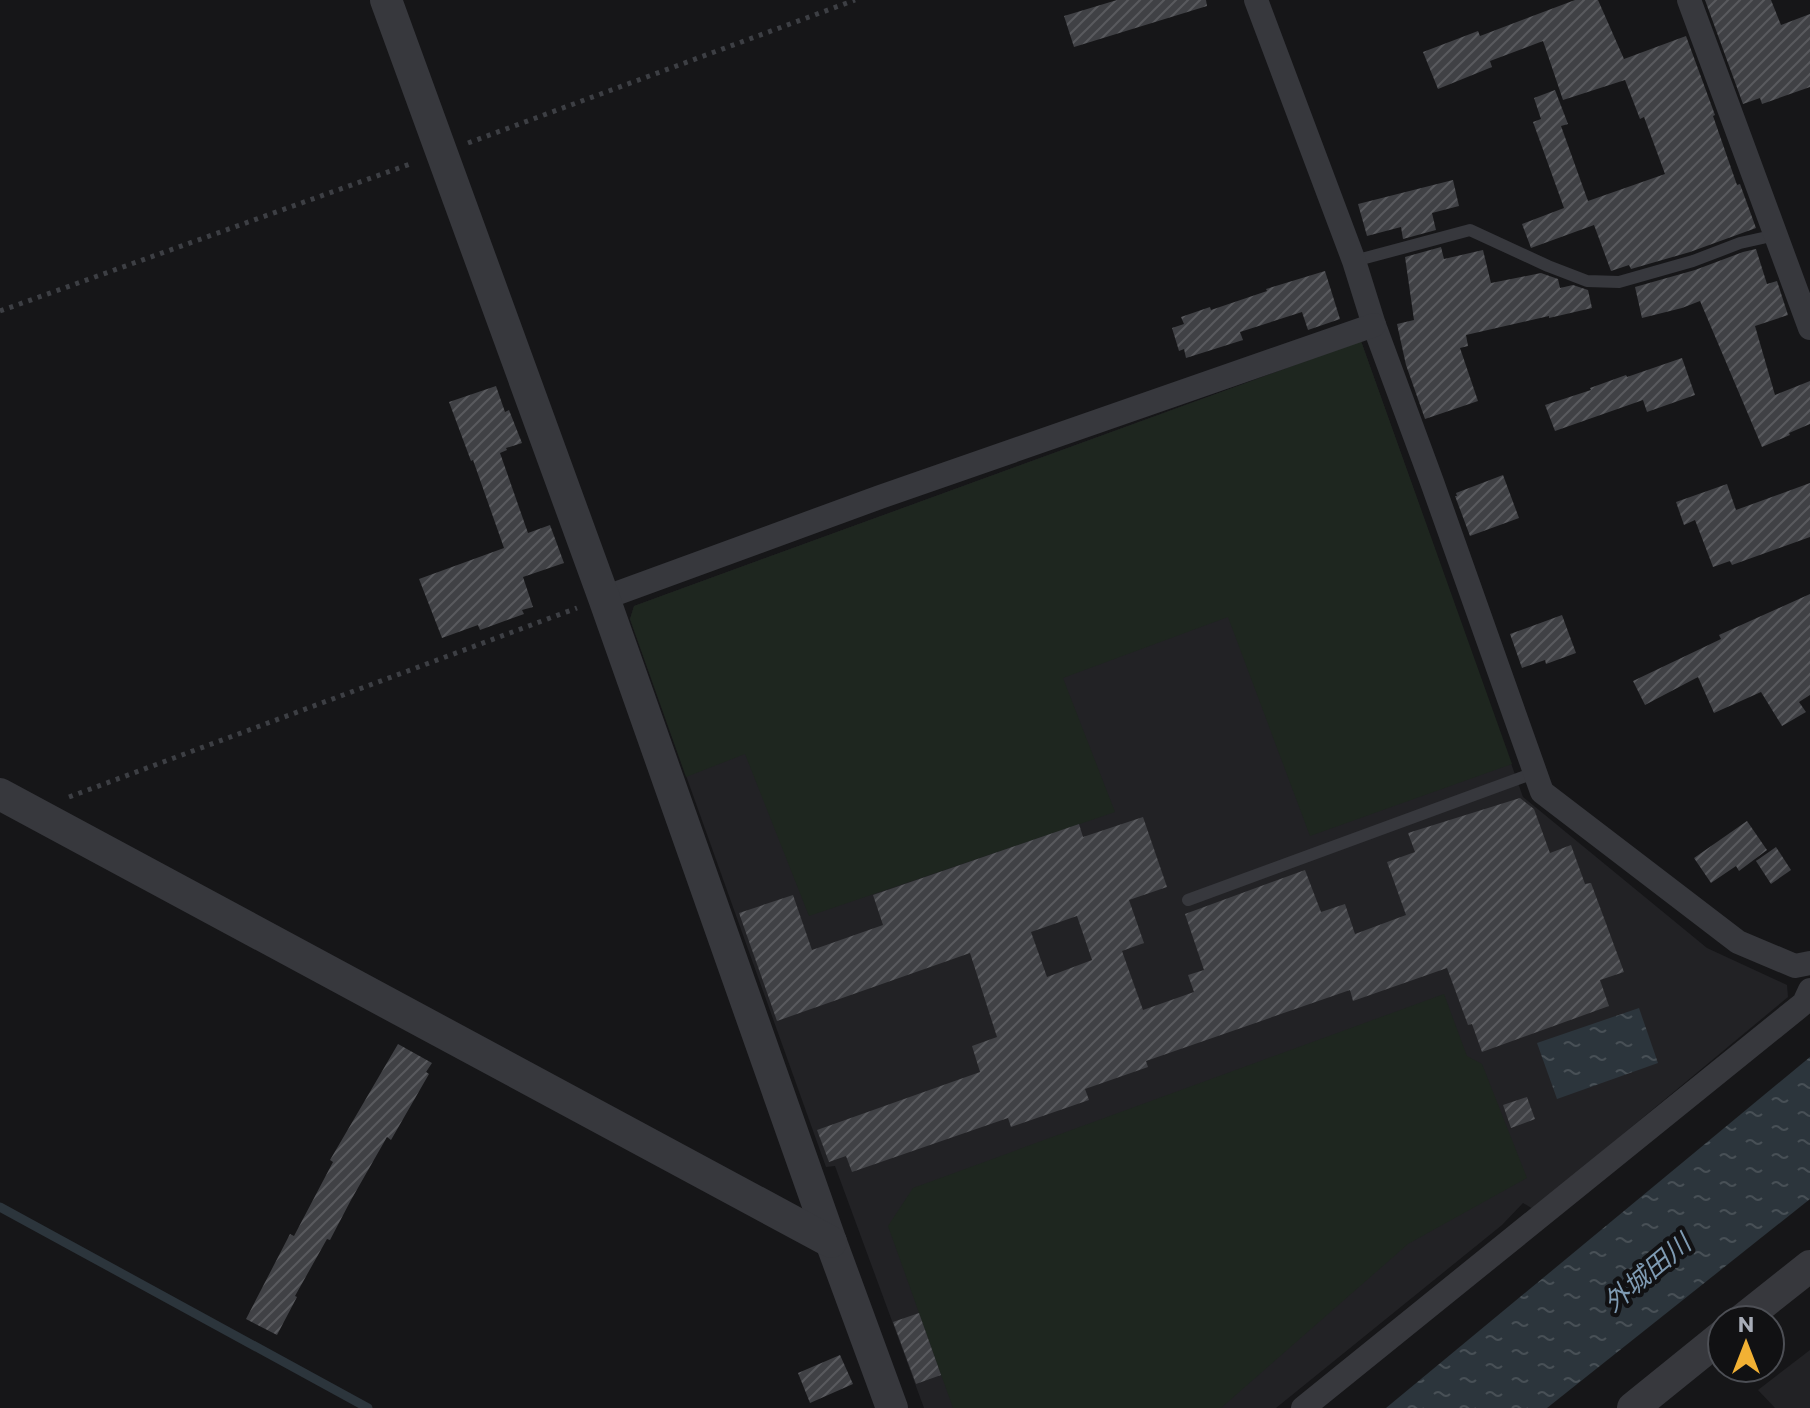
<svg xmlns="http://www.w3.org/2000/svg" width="1810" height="1408" viewBox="0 0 1810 1408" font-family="Commissioner,'Noto Sans JP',sans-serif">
<defs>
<pattern id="water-ripples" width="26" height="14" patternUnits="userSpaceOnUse" patternTransform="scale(2)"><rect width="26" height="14" fill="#2c353c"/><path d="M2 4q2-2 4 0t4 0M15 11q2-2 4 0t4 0" fill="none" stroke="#485056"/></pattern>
<pattern id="building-hatch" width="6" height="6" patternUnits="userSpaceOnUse" patternTransform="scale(2)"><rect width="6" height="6" fill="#404145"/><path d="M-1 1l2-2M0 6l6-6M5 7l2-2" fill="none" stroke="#595a5e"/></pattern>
</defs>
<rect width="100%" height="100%" fill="#161618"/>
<g fill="#222225">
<path d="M1361 341 1523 797 1707 948 1787 985 1788 997 1533 1209 1523 1203 1502 1225 1276 1408H924L835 1166 826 1167 630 619 634 606Z"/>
<path d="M1810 1350V1408H1775L1758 1390Z"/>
</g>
<g fill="#1e261f">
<path d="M1361 341 1512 764 1310 836 1228 617 1063 678 1115 812 809 916 745 754 686 777 630 619 634 606Z"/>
<path d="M1444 994 1467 1056 1482 1064 1527 1178 1408 1244 1221 1408H953L888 1226 913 1188Z"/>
</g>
<g fill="url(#water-ripples)">
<path d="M1639 1008 1658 1063 1557 1099 1537 1043Z"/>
<path d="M1810 1057V1199L1547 1408H1386Z"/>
</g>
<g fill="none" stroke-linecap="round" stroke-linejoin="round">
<path stroke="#2c353c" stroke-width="9" d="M0 1207 368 1408"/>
</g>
<g fill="url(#building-hatch)" fill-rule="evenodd">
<path d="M1117 0H1206L1207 6 1074 47 1064 16Z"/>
<path d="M1575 0H1598L1624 59 1686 36 1715 115 1713 116 1737 185 1740 184 1756 228 1690 252 1631 269 1629 265 1611 271 1594 225 1531 248 1522 224 1564 208 1533 122 1541 119 1534 98 1555 90 1568 124 1561 126 1588 201 1665 174 1644 117 1640 119 1625 80 1563 100 1543 41 1490 61 1492 67 1438 89 1423 52 1478 31 1480 36Z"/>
<path d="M1705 0H1771L1781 25 1810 14V87L1762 104 1760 98 1743 104Z"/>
<path d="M1453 180 1459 206 1432 213 1436 230 1403 239 1401 227 1367 236 1358 204Z"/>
<path d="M1441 247 1444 259 1483 250 1491 283 1541 273 1558 279 1560 288 1573 285 1588 290 1592 308 1549 318V316L1466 335 1468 346 1460 348 1478 401 1425 419 1406 365 1397 324 1414 320 1405 257Z"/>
<path d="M1756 249 1767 284 1777 281 1788 315 1755 326 1775 395 1810 381V424L1789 433 1790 435 1762 447 1700 301 1682 308 1642 318 1635 287 1695 270 1743 252Z"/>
<path d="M1325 271 1340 319 1308 330 1302 312 1240 332 1243 340 1186 358 1184 349 1179 351 1172 328 1184 324 1181 317 1210 307 1211 310 1267 291 1266 289Z"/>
<path d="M1682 358 1695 395 1647 412 1643 400 1555 431 1545 405 1591 390 1590 388 1626 375 1627 377Z"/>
<path d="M496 386 505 412 509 410 522 443 506 448 507 450 500 453 528 533 550 525 564 563 523 577 533 607 522 610 524 614 480 630 478 625 442 638 419 579 504 548 473 460 471 461 449 402Z"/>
<path d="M1503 475 1519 518 1470 536 1455 496H1457L1456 493Z"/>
<path d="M1810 483V537L1732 565 1730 561 1713 567 1695 520 1684 525 1676 502 1727 484 1736 510Z"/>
<path d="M1810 594V695L1799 702 1806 712 1782 726 1761 692 1714 713 1698 677 1645 705 1633 681 1721 639 1719 635Z"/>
<path d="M1562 615 1576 653 1546 664 1545 660 1522 668 1510 634Z"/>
<path d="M1520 798 1534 809 1550 853 1571 845 1585 884 1591 883 1624 972 1600 980 1609 1006 1482 1052 1472 1024 1468 1025 1447 968 1353 1001 1350 990 1146 1061 1148 1067 1085 1089 1089 1100 1011 1127 1008 1118 852 1172 846 1156 829 1162 817 1130 980 1072 972 1046 997 1037 970 953 777 1021 739 913 793 895 812 950 883 925 873 895 1079 824 1083 837 1143 817 1167 887 1129 900 1144 943 1122 951 1143 1010 1194 992 1188 975 1204 970 1185 914 1305 870 1321 912 1345 904 1355 934 1406 915 1387 862 1415 852 1408 833ZM1077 916 1092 960 1047 977 1031 932Z"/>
<path d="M1747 821 1767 850 1739 871 1736 866 1711 883 1694 858Z"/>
<path d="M1776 847 1791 870 1771 884 1756 861Z"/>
<path d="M398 1044 432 1063 426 1072 429 1074 391 1140 387 1137 351 1200 330 1240 327 1239 295 1296 297 1297 277 1335 246 1319 290 1234 294 1236 333 1162 330 1160Z"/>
<path d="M1527 1097 1535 1119 1511 1128 1503 1105Z"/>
<path d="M919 1313 941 1375 916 1384 893 1322Z"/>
<path d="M840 1355 853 1384 810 1403 798 1373Z"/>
</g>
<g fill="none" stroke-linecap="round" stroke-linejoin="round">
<g stroke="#3d3f44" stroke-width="5" stroke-dasharray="4 6" stroke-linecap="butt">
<path d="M468 143 855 0"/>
<path d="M0 311 413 163"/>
<path d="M69 797 577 608"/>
</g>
<g stroke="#37383d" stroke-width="12">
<path d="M1354 261 1470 230 1548 266 1587 281 1619 282 1693 261 1740 243 1776 235"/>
<path d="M1188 900 1534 773"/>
</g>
<g stroke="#37383d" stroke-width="24">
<path d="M1256 0 1354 261 1374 325 1432 482 1542 792 1738 942 1795 966 1810 963"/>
<path d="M1689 0 1810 328"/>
<path d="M604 598 880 497 1374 325"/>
<path d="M1303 1408 1804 1003 1810 990"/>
</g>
<g stroke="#37383d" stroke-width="32">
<path d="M386 0 604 598 831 1242 892 1408"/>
<path d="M0 794 831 1242"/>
<path d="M1742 1320 1810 1266"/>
<path d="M1633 1408 1722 1336"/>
</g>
</g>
<g text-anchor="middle" stroke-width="8" stroke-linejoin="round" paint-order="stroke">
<g font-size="26" font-style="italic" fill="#7f9bb3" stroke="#111113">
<text transform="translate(1647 1273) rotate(-40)" y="9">外城田川</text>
</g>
</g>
<g transform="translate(1746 1344)"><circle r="38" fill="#111113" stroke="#4d4f55" stroke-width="2"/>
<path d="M0-6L14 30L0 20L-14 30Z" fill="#f2b134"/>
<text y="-12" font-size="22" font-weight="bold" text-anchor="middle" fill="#a8adb8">N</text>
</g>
</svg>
